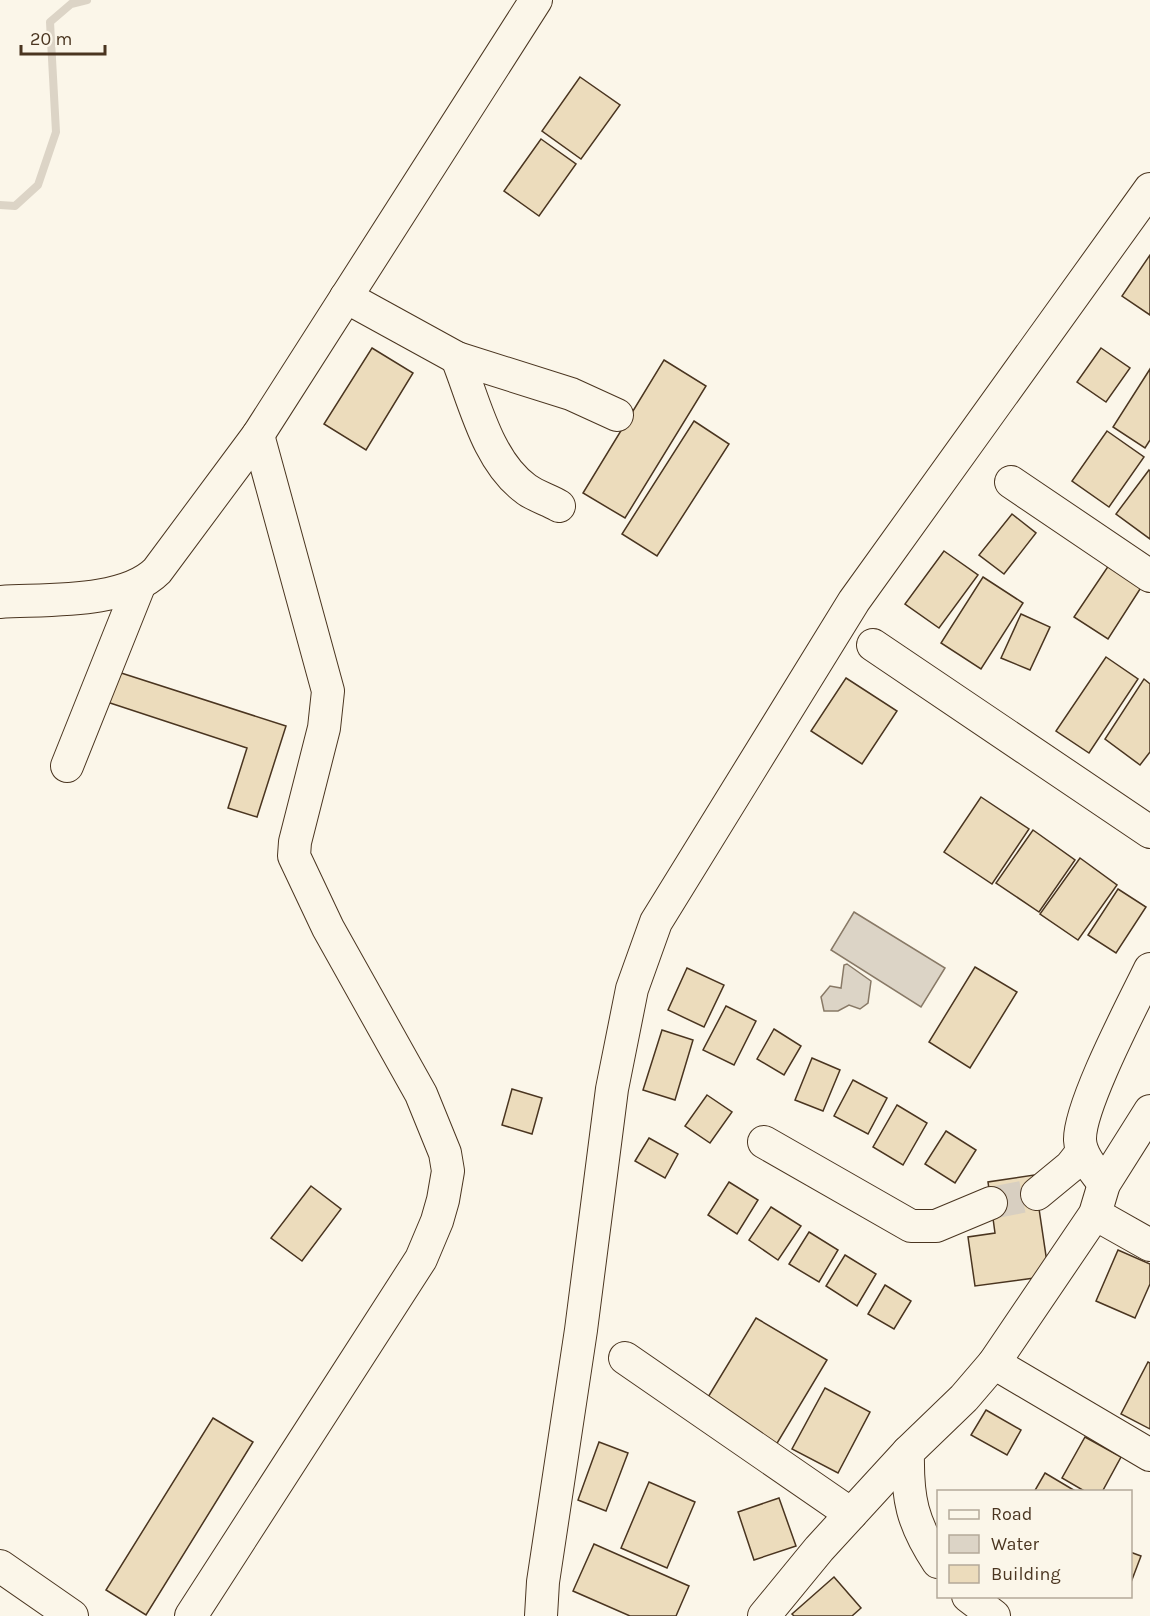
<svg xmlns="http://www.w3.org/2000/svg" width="1150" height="1616" viewBox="0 0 1150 1616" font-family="Karla,sans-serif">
<rect width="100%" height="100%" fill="#fbf6e9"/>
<g fill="#dcd4c6" stroke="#887966" stroke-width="1.5">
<path d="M854 912 945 968 921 1007 831 950Z"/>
<path d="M847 964 871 981 868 1003 860 1009 849 1005 838 1011H824L821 997 830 986 841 988 844 965Z"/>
</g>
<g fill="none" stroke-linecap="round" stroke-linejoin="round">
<path stroke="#dcd4c6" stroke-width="8" d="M0 205 15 206 38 185 56 132 50 22 71 4 87 0"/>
</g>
<g fill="#ecdcbc" stroke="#4a3520" stroke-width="1.5">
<path d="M580 77 620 105 581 159 542 131Z"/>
<path d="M541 139 576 164 539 216 504 191Z"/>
<path d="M1150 255V315L1122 296Z"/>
<path d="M372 348 413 373 366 450 324 424Z"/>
<path d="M1101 348 1130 368 1106 402 1077 382Z"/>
<path d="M664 360 706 386 625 518 583 493Z"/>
<path d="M1150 369V440L1145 448 1113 427Z"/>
<path d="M694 421 729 444 657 556 622 534Z"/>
<path d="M1107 431 1144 457 1109 507 1072 481Z"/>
<path d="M1149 470 1150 471V539L1116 514Z"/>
<path d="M1012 514 1036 533 1004 574 979 555Z"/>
<path d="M944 551 978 575 939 628 905 604Z"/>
<path d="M1109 565 1142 586 1108 639 1074 617Z"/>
<path d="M983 577 1023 603 981 669 941 643Z"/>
<path d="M1021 614 1050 627 1030 670 1001 658Z"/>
<path d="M1106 657 1138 679 1089 753 1056 731Z"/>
<path d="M115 671 286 726 257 817 228 808 247 748 104 701Z"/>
<path d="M846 678 897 711 862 764 811 731Z"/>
<path d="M1144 679 1150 684V752L1140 765 1105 739Z"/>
<path d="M981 797 1029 829 992 884 944 852Z"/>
<path d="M1033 830 1075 860 1039 912 996 883Z"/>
<path d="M1080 858 1117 885 1078 940 1040 914Z"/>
<path d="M1118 889 1146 907 1116 953 1088 935Z"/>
<path d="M975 967 1017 992 970 1068 929 1042Z"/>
<path d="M687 968 724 985 704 1027 668 1010Z"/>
<path d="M726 1006 756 1021 734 1065 703 1050Z"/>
<path d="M774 1029 801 1046 784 1075 757 1059Z"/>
<path d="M662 1030 693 1040 675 1100 643 1090Z"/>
<path d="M812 1058 840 1070 823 1111 795 1100Z"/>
<path d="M853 1080 887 1098 868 1134 834 1116Z"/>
<path d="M512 1089 542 1098 532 1134 502 1125Z"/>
<path d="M707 1095 732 1112 710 1143 685 1126Z"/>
<path d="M897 1105 927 1123 903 1165 873 1147Z"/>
<path d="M946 1131 976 1150 955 1183 925 1164Z"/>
<path d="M649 1138 678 1154 665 1178 635 1161Z"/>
<path d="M1034 1175 1049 1276 975 1286 968 1237 995 1233 988 1182Z"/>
<path d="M729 1182 758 1200 737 1234 708 1215Z"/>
<path d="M311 1186 341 1209 302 1261 271 1238Z"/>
<path d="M771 1207 801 1226 778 1260 749 1240Z"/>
<path d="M809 1232 838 1250 819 1282 789 1264Z"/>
<path d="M1118 1250 1150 1264V1284L1135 1318 1096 1301Z"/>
<path d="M845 1255 876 1274 857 1306 826 1286Z"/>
<path d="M885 1285 911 1301 894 1329 868 1314Z"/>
<path d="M756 1318 827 1360 773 1450 702 1407Z"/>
<path d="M1148 1362 1150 1363V1429L1121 1414Z"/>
<path d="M825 1388 870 1412 838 1473 792 1449Z"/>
<path d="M986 1410 1021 1430 1007 1455 971 1435Z"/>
<path d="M213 1418 253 1442 146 1615 106 1590Z"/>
<path d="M1085 1437 1121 1457 1102 1492H1086L1062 1478Z"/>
<path d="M599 1442 628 1453 606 1511 578 1500Z"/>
<path d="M1045 1473 1077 1492H1034Z"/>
<path d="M649 1482 695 1502 667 1568 621 1548Z"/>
<path d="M779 1498 796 1546 754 1560 738 1512Z"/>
<path d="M594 1544 689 1586 676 1616H630L573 1591Z"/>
<path d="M1130 1552 1141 1556 1130 1585Z"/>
<path d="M834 1577 861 1608 852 1616H794L792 1614Z"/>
</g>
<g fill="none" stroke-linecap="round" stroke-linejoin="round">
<path stroke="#d8cfc1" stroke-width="32" stroke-dasharray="32 16" stroke-linecap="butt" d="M991 1203 1037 1194"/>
<defs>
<g id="minor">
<path d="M346 297 457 358 571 394 617 415"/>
<path d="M457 358C474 400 487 461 526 489 535 496 549 500 559 506"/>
<path d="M1011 482 1150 576"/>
<path d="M0 602C46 599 124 604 157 571L258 435 536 0"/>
<path d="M873 645 1150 832"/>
<path d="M67 766 139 586"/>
<path d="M764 1142 911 1226H936L991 1203"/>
<path d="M1104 1184C1095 1171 1081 1157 1080 1140 1079 1106 1133 1004 1150 969"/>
<path d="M1037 1194 1071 1166 1082 1152"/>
<path d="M1095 1214 1150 1245"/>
<path d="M625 1358 851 1514"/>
<path d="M994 1363 1150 1455"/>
<path d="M938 1562C912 1523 907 1498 908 1452L964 1398 994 1363 1095 1214 1104 1184 1150 1111"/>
<path d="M0 1566 72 1616"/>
<path d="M968 1596 994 1616"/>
<path d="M191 1616 421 1259 437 1221 443 1200 448 1171 445 1153 421 1094 328 928 294 856 295 842 324 728 328 691 258 435"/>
<path d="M541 1616 543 1582 581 1330 612 1089 632 989 656 922 854 601 1150 189"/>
<path d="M764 1616 819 1549 908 1452"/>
</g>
</defs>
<use href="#minor" stroke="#4a3520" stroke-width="34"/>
<use href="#minor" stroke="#fbf6e9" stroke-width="32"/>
</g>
<rect x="937" y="1490" width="195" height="108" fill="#fbf6e9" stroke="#b4a999" stroke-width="1.5"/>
<rect x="949" y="1510" width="30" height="9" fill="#fbf6e9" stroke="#b4a999" stroke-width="1.5"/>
<text x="991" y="1520" font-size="18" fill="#4a3520">Road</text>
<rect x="949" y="1535" width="30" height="18" fill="#dcd4c6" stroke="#b4a999" stroke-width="1.5"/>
<text x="991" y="1550" font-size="18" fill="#4a3520">Water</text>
<rect x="949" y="1565" width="30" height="18" fill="#ecdcbc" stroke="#b4a999" stroke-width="1.5"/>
<text x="991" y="1580" font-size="18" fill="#4a3520">Building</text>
<path d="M21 45v9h84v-9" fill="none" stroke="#4a3520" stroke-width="3"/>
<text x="30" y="45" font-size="18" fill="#4a3520" stroke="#fbf6e9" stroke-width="4.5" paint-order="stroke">20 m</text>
</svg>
